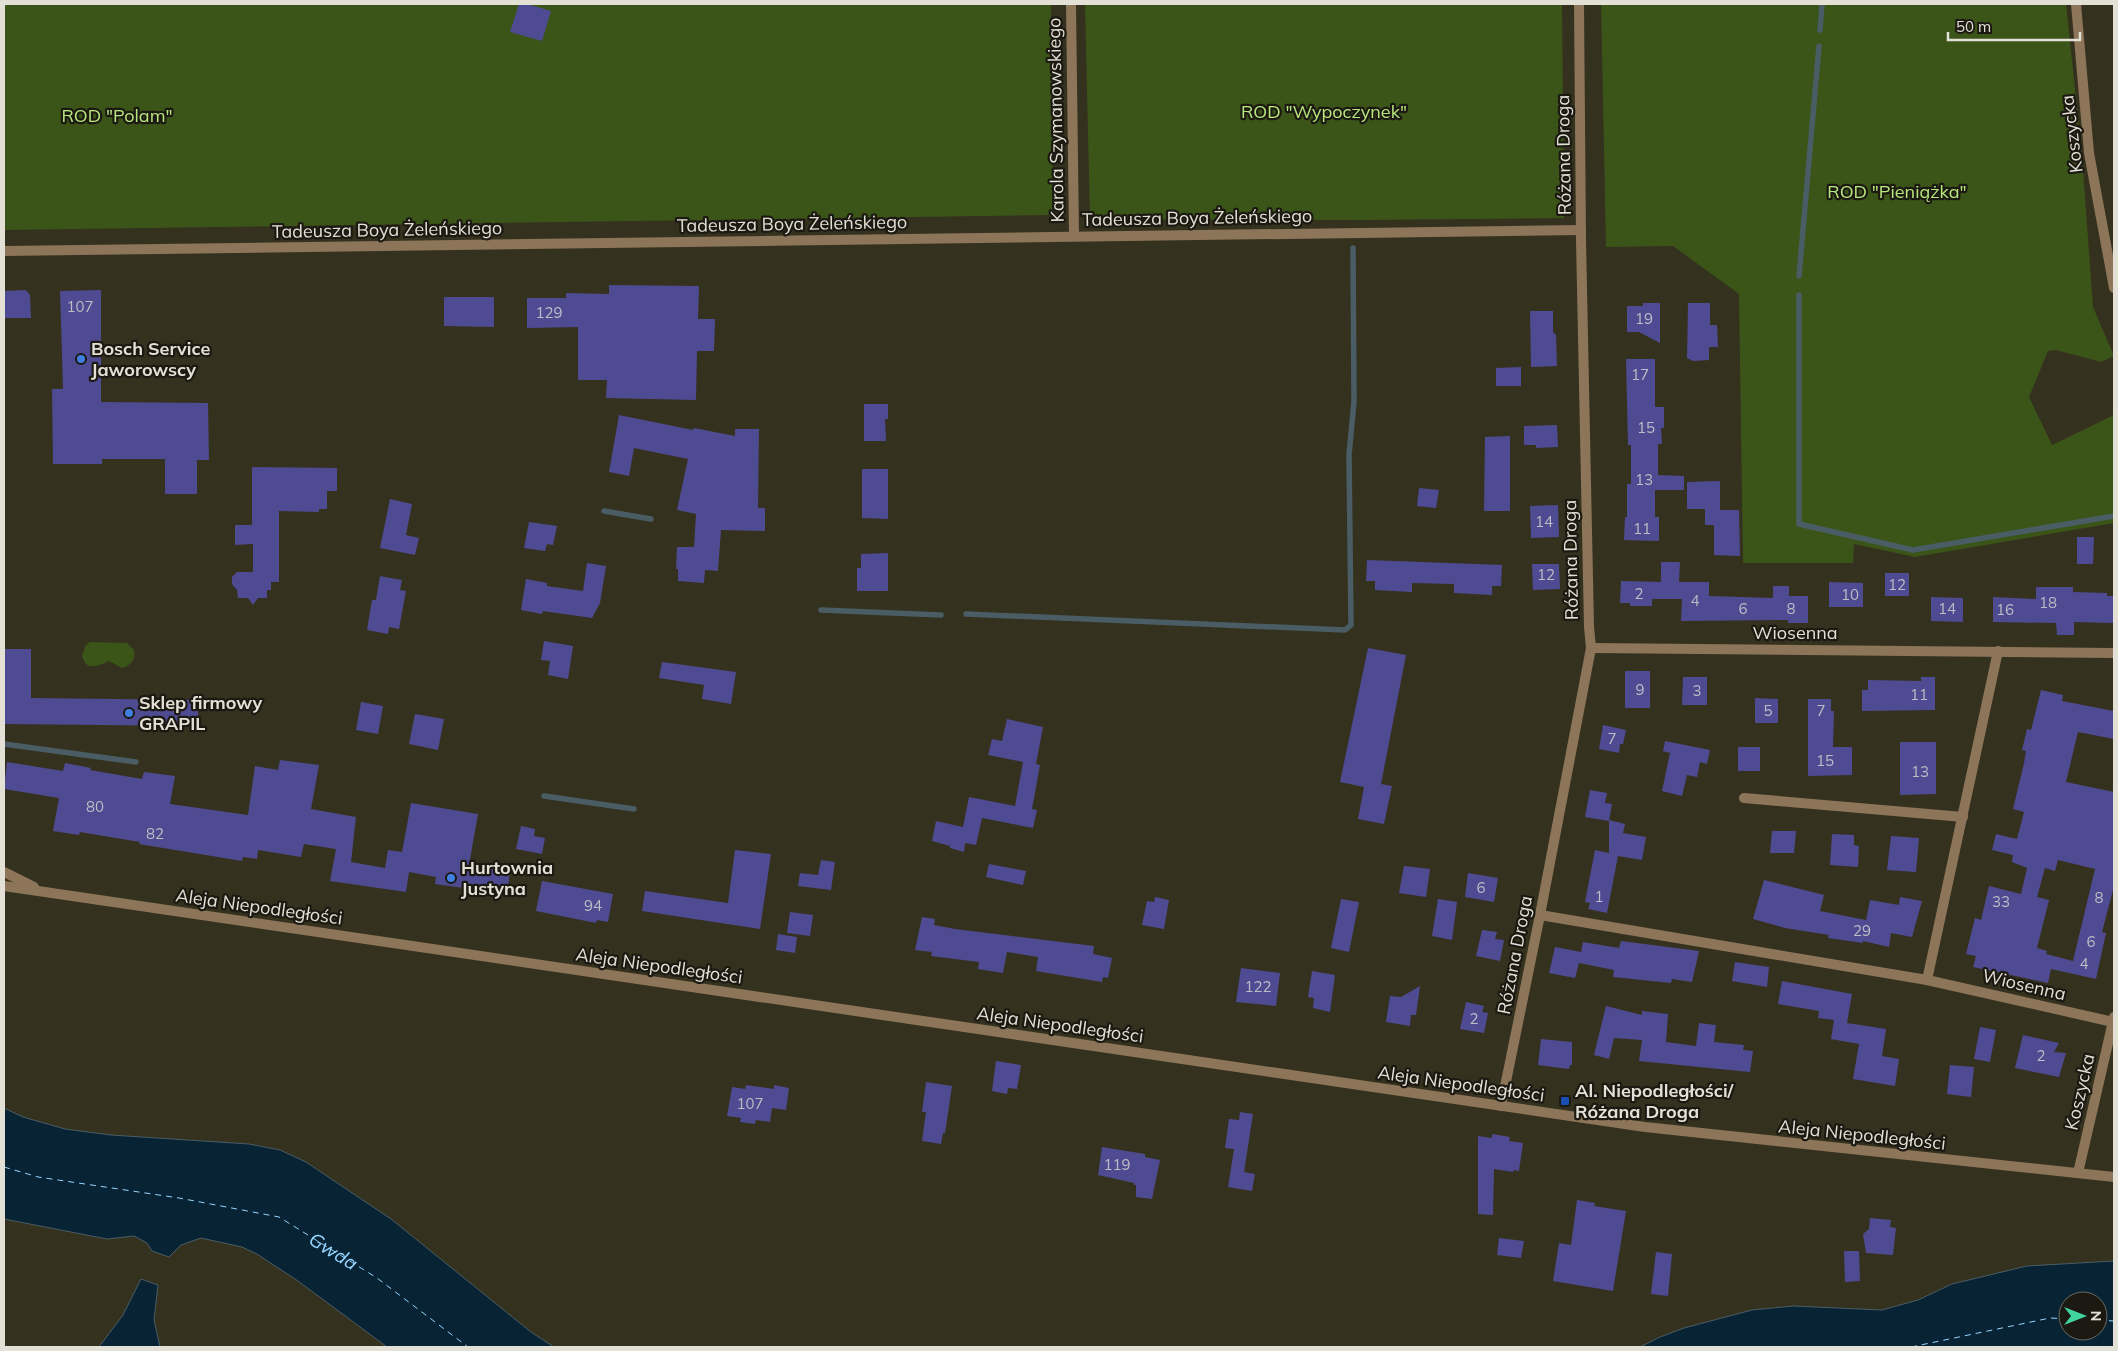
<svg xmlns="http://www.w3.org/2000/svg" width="2118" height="1351" viewBox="0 0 2118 1351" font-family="Mulish,sans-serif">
<rect width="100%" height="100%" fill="#35311f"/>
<g fill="#3b5418">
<path d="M4 4H1051L1053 215 4 230Z"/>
<path d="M1085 4H1562L1564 218 1365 220 1090 219Z"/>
<path d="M1601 4H2066L2082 156 2093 307 2114 356 2101 362 2056 350 2048 351 2029 397 2052 445 2114 415V523L1915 557 1854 544 1853 563H1743L1739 294 1673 246 1606 247Z"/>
<path d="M90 642 127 643 134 650C136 659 132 665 122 668L109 661C98 666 85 672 82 655L86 645Z"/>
</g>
<g fill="#082434" stroke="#4a5d65" fill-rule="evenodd">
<path d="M4 1108 23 1117 65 1129 111 1135 249 1144 280 1150 306 1162 391 1219 531 1332 554 1347H387L298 1281 257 1254 242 1247 201 1238 181 1245 169 1257 152 1251 147 1243 134 1236 107 1239 4 1219Z"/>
<path d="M2114 1261V1347H1640L1660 1337 1684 1328 1752 1310 1793 1306 1882 1310 1918 1300 1952 1284 2027 1266ZM2068 1301H2098V1331H2068Z"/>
<path d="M141 1279 158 1285 154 1320 160 1347H99L123 1315Z"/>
</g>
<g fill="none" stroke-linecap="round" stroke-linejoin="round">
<g stroke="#4a5d65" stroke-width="5.5">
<path d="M1820 30 1822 4"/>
<path d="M1799 276 1819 46"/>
<path d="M1799 295V524L1913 550 2114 516"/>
<path d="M604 511 651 519"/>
<path d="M821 610 941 615"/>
<path d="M966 614 1345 630 1351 625 1349 455 1354 401 1353 248"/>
<path d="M4 744 136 762"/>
<path d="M544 796 634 809"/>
</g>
<g stroke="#97d5ff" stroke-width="1" stroke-dasharray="6 5" stroke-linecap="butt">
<path id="s1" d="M4 1167 38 1177 179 1198 279 1217 377 1278 468 1347"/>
<path d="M2098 1320 2114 1321"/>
<path d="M1911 1347 2050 1318 2068 1319"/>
</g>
</g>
<g fill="#4f4b92" fill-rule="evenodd">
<path d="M519 4H527L551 11 542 41 510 32Z"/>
<path d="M609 285 699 286 698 319H715L714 351H697L696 400 606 398 607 380H578V327L527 328V298H566V293L609 294Z"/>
<path d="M26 290 30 295 31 318H4V291Z"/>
<path d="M101 290V402L208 403 209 460H197V494H165V459H102V464H53L52 389H63L60 291Z"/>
<path d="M444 297H494V327L444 326Z"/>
<path d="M1643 303H1660V343L1639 332H1627V306H1643Z"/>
<path d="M1688 303H1710V325H1717L1718 347H1709V360L1693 361 1687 358Z"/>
<path d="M1530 311H1553V332L1556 335 1557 366 1531 367Z"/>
<path d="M1626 359H1655V407H1664V428H1661L1662 444H1658V475L1684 476V490H1655V517H1659V541L1624 540 1625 517H1627V484H1631V445H1628Z"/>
<path d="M1521 367V386H1496V368Z"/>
<path d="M864 404H888V419H885L886 441H864Z"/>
<path d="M619 415 693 430 694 428 735 436V429H759L758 508H765V531L721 530 718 571 705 570 704 583 678 581V569H676L677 547H694L696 514 677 510 688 459 634 448 629 476 609 472Z"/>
<path d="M1557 425 1558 447 1536 448V445H1524V426Z"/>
<path d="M1510 436V511H1484L1485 437Z"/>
<path d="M252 467 337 468V491H327V509H319V512L279 511V582H271V590H267V598H258L253 605 248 598H238L237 590 232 584V577L237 572H253V544L235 545V525H252Z"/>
<path d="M862 469H888V519L862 518Z"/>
<path d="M1720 481V510H1739L1740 556 1714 555V525H1705V509H1687V482Z"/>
<path d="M1419 488 1439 490 1436 508 1417 506Z"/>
<path d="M390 499 412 504 406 535 419 538 415 555 380 548Z"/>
<path d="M1558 505 1559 537 1531 538 1530 506Z"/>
<path d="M529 522 557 526 553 545 547 544 545 551 524 548Z"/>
<path d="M2077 537H2094L2093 564H2077Z"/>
<path d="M888 553V591H857V568H861V554Z"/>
<path d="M1367 560 1502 565 1501 586H1492V595L1454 593V584L1412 583V592L1375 590V581H1366Z"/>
<path d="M1661 562H1680L1679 582H1709V596L1773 598V586H1789V596H1808V623H1788V620L1681 621 1682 599H1652V606H1630V603H1620L1621 581 1661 582Z"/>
<path d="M587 563 606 566 600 603 592 618 543 611 542 614 521 610 526 579 547 583V586L583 591Z"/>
<path d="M1532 564H1559L1560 589 1533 590Z"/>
<rect x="1885" y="573" width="24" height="23"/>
<path d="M380 576 402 580 400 590 406 591 399 629 389 627 388 634 367 630 372 600H376Z"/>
<path d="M1829 582 1863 583V607H1829Z"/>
<path d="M2036 587H2073V592L2107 593V596H2114V623L2074 622V635H2057L2056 623 1993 622V597L2036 599Z"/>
<path d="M1931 597 1963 598V622L1931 621Z"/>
<path d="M544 641 573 646 568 679 548 675 550 661 541 660Z"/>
<path d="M1368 648 1406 655 1381 784 1392 786 1384 824 1358 819 1364 787 1340 782Z"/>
<path d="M5 649H31V698L198 700V726L5 724Z"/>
<path d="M662 662 736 672 731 704 702 699 704 685 659 678Z"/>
<rect x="1625" y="671" width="25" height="37"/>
<path d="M1683 677H1707V705H1682Z"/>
<path d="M1921 677H1935V710L1862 711V690H1868V680L1921 681Z"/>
<path d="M2041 690 2063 695 2062 701 2114 711V739L2078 732 2066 782 2114 792V886L2102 932 2106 933 2096 979 2051 969 2048 983 1973 967 1976 956 1966 954 1975 918 1981 920 1989 886 2021 894 2027 868 2012 862 2013 855 1992 850 1996 834 2017 839 2024 812 2013 809 2024 763 2026 751 2022 750 2027 729 2031 730ZM2058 860 2095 869 2073 961 2046 954 2047 951 2037 948 2049 900 2037 897 2045 868 2055 871Z"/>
<path d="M1755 698 1778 699V723H1755Z"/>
<path d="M1808 699H1831V711H1834L1833 747H1852V775L1808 776Z"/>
<path d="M361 702 383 706 378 734 356 730Z"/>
<path d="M415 714 444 719 438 750 409 744Z"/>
<path d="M1007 719 1043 727 1036 764 1040 765 1032 809 1037 810 1033 828 982 818 976 845 965 843 964 852 950 848V846L932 841 936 821 963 827 969 797 1015 806 1023 762 988 755 992 739 1002 741Z"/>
<path d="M1603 725 1626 730 1623 744H1620L1619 753 1599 749Z"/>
<path d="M1665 741 1710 750 1707 764 1700 762 1697 777 1687 775 1682 796 1662 791 1670 753 1663 751Z"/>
<path d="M1900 742H1936V794L1900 795Z"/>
<rect x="1738" y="747" width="22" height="24"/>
<path d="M280 760 319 765 311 809 356 817 351 862 385 868 388 850 402 852 411 803 478 814 469 865 510 871 507 894 435 884 436 877 409 872 406 892 330 881 336 849 304 844 301 857 258 850 257 859 243 857 242 861 139 844 140 842 80 832 79 835 53 831 59 798 4 789 7 762 63 771 65 763 91 768 90 770 142 779 144 772 175 776 170 804 248 815 255 766 278 770Z"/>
<path d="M1590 790 1607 793 1605 803 1612 804 1609 821 1585 817Z"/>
<path d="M1609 820 1625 824 1623 833 1646 837 1642 860 1618 856 1607 913 1588 909 1590 903 1585 902 1595 850 1609 853Z"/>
<path d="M521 826 535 829 534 836 545 838 542 854 516 849Z"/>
<path d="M1772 831H1796L1794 853H1770Z"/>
<path d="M1832 834 1854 835V845L1859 846 1858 867 1830 865Z"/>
<path d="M1891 836 1919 838 1916 872 1887 870Z"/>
<path d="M735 850 771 854 760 929 642 911 645 891 728 903Z"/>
<path d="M821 860 835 862 831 890 798 886 800 873 818 875Z"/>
<path d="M989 864 1026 871 1023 885 986 877Z"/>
<path d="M1404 866 1430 869 1426 897 1399 893Z"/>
<path d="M1468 873 1498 878 1494 902 1465 897Z"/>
<path d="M1764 880 1824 895 1820 911 1866 920 1870 900 1899 905 1900 897 1922 901 1912 937 1891 933 1889 947 1863 941V943L1828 938 1829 935 1785 928 1753 919Z"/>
<path d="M542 881 613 894 608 922 597 920 596 923 536 911Z"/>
<path d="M1155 897 1169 900 1164 929 1142 925 1147 901 1154 902Z"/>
<path d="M1341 899 1359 902 1349 952 1331 948Z"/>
<path d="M1438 899 1457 902 1452 940 1432 936Z"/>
<path d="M790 912 813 915 810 936 787 933Z"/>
<path d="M922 917 935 919 934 925 955 929 1094 946 1093 954 1112 958 1108 978 1103 977 1102 982 1036 971 1038 957 1007 952 1003 973 978 969 979 962 931 956 932 952 915 950Z"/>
<path d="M1482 930 1497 932 1495 939 1504 940 1500 961 1476 956Z"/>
<path d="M778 934 797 937 795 953 776 950Z"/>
<path d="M1621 941 1699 951 1692 982 1672 979 1671 983 1613 977 1614 970 1579 963 1575 978 1549 973 1555 947 1581 952 1583 942 1619 948Z"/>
<path d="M1735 962 1769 967 1767 987 1732 981Z"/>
<path d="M1241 968 1280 973 1276 1006 1236 1002Z"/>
<path d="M1312 971 1335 975 1330 1012 1313 1008 1314 998 1308 997Z"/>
<path d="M1782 981 1852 994 1847 1023 1886 1029 1882 1056 1899 1059 1895 1086 1853 1079 1859 1044 1831 1039 1834 1020 1818 1018 1819 1011 1778 1004Z"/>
<path d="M1420 986 1416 1015H1411L1410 1026 1386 1022 1390 996 1401 997Z"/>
<path d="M1466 1002 1484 1006 1482 1012 1488 1013 1484 1033 1460 1029Z"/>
<path d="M1606 1006 1642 1015V1011L1668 1014 1666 1042 1696 1046 1699 1023 1716 1025 1714 1042 1744 1045 1743 1050 1753 1051 1750 1072 1639 1061 1642 1040 1614 1038 1609 1059 1594 1055Z"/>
<path d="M1980 1027 1996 1030 1990 1062 1974 1059Z"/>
<path d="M2023 1035 2059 1043 2054 1052 2066 1053 2059 1077 2015 1068Z"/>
<path d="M1541 1039 1572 1042V1065H1570L1569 1069 1538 1065Z"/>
<path d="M996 1061 1021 1065 1017 1089 1008 1088 1007 1094 992 1091Z"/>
<path d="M1950 1065 1974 1067 1971 1097 1947 1094Z"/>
<path d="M926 1082 952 1086 945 1133H943L941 1144 922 1141 926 1112H922Z"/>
<path d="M746 1085 774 1089V1085L789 1088 786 1110 772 1108 770 1122 756 1120 755 1124 740 1122 741 1118 727 1116 732 1087 745 1089Z"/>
<path d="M1240 1112 1253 1114 1244 1172 1255 1174 1252 1191 1228 1187 1234 1149 1225 1148 1229 1119 1239 1120Z"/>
<path d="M1492 1134 1510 1137 1509 1141 1523 1143 1519 1171 1514 1170 1513 1172 1494 1169 1493 1215 1478 1214V1136L1492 1138Z"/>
<path d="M1102 1147 1145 1154V1157L1160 1160 1152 1199 1136 1197V1185H1134V1183L1098 1175Z"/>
<path d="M1577 1200 1595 1203 1594 1206 1626 1211 1613 1291 1553 1281 1559 1243 1571 1245Z"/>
<path d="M1870 1218 1891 1220 1890 1227 1896 1228 1893 1255 1866 1253 1863 1234 1869 1229Z"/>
<path d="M1499 1238 1524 1241 1521 1258 1497 1255Z"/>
<path d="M1844 1251H1859L1860 1281 1845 1282Z"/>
<path d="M1656 1252 1672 1254 1668 1296 1651 1294Z"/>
</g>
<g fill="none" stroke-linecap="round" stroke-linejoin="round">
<g stroke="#8c7558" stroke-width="10">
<path d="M1071 4 1074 235"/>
<path d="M2076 4 2089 153 2114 288"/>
<path d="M4 251C530 246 1055 235 1581 230"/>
<path d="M1591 648 2114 653"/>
<path d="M1744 798 1963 817"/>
<path d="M1540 915 1927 980 2113 1022"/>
<path d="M1927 980 1998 651"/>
<path d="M1501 1106 1540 915 1591 648 1589 627 1581 240 1579 4"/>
<path d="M2078 1173 2114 1017"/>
</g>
<g stroke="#8c7558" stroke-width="10">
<path d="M4 872 34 887"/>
<path d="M4 886 1645 1127 2114 1177"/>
</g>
</g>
<g fill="#3f7fe0" stroke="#1b1911" stroke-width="2">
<circle cx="81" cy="359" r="5"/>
<circle cx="129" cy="713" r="5"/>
<circle cx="451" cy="878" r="5"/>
</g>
<rect fill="#1a4fb4" stroke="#1b1911" stroke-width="2" x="1560" y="1096" width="10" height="10" rx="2.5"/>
<g text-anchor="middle" stroke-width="4.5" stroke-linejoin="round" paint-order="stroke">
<g font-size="15" fill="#bebcc5">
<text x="80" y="312">107</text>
<text x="549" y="318">129</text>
<text x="1644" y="324">19</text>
<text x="1640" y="380">17</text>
<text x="1646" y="433">15</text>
<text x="1644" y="485">13</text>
<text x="1544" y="527">14</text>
<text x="1642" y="534">11</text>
<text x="1546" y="580">12</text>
<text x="1897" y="590">12</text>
<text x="1639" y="599">2</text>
<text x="1850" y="600">10</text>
<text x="1695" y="606">4</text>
<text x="2048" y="608">18</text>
<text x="1743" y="614">6</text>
<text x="1791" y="614">8</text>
<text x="1947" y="614">14</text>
<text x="2005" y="615">16</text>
<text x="1640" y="695">9</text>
<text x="1697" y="696">3</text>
<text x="1919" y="700">11</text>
<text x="1768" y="716">5</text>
<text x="1821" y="716">7</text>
<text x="1612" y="744">7</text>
<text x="1825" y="766">15</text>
<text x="1920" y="777">13</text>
<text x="95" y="812">80</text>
<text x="155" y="839">82</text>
<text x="1481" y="893">6</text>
<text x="1599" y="902">1</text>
<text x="2099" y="903">8</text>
<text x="2001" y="907">33</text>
<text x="593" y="911">94</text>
<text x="1862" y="936">29</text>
<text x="2091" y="947">6</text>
<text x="2084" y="969">4</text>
<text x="1258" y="992">122</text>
<text x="1474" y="1024">2</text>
<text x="2041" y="1061">2</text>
<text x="750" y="1109">107</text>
<text x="1117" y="1170">119</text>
</g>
<g font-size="18" fill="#b8e77e" stroke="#1b1911">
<text x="1324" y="118">ROD "Wypoczynek"</text>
<text x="117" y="122">ROD "Polam"</text>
<text x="1897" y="198">ROD "Pieniążka"</text>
</g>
<g font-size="18" fill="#e3e1d6" stroke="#1b1911">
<text transform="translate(1056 120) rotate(-91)" y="6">Karola Szymanowskiego</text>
<text transform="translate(2072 134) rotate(-97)" y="6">Koszycka</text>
<text transform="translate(1564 155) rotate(-91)" y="6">Różana Droga</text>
<text transform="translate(1197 218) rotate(-1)" y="6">Tadeusza Boya Żeleńskiego</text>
<text transform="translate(792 224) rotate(-1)" y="6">Tadeusza Boya Żeleńskiego</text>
<text transform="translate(387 230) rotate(-1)" y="6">Tadeusza Boya Żeleńskiego</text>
<text transform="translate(1571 560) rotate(-91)" y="6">Różana Droga</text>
<text x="1795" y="639">Wiosenna</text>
<text transform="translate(259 907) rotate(8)" y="6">Aleja Niepodległości</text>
<text transform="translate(1515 955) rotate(-79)" y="6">Różana Droga</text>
<text transform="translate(659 966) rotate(8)" y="6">Aleja Niepodległości</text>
<text transform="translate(2024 985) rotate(13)" y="6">Wiosenna</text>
<text transform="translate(1060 1025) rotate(8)" y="6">Aleja Niepodległości</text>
<text transform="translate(1461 1084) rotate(8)" y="6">Aleja Niepodległości</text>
<text transform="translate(2080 1092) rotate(-77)" y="6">Koszycka</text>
<text transform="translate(1862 1135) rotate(6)" y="6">Aleja Niepodległości</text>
</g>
<g font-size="18" font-weight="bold" fill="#e3e1d6" stroke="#1b1911" text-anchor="start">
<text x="91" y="355">Bosch Service<tspan x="91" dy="21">Jaworowscy</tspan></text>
<text x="139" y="709">Sklep firmowy<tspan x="139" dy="21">GRAPIL</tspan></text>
<text x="461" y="874">Hurtownia<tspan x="461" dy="21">Justyna</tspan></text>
<text x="1575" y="1097">Al. Niepodległości/<tspan x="1575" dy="21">Różana Droga</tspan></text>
</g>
<g font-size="19" font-style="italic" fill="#97d5ff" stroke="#1b1911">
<text dy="7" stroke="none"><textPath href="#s1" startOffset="344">Gwda</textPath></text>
</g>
</g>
<rect width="2118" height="1351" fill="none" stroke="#e3e1d6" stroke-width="10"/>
<g transform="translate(2083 1316) rotate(90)"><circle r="24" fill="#1b1911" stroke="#6b6960"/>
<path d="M0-4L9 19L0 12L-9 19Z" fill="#41d4a1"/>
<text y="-8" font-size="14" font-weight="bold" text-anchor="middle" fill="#e3e1d6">N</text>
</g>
<path d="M1948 32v8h132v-8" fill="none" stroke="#e3e1d6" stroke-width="2.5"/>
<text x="1956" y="32" font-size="15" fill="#e3e1d6" stroke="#1b1911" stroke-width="4" paint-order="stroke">50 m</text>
</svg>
